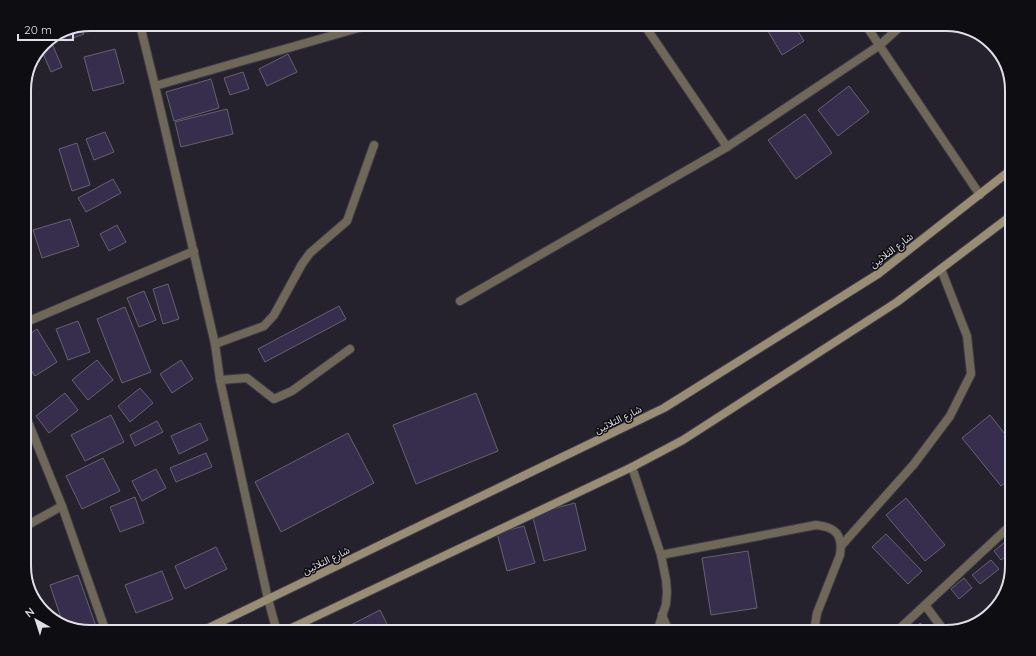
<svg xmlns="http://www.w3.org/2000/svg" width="1036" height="656" viewBox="0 0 1036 656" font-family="Quicksand,'Noto Sans Arabic',sans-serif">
<rect width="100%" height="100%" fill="#25222e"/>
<g fill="#372e4d" stroke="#65626f">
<path d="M767 25H794L804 41 782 55 765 26Z"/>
<path d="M65 29H82L84 34 65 41 61 32Z"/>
<path d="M50 39 62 67 51 72 41 49 44 43Z"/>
<path d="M115 49 124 83 93 91 84 57Z"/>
<path d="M288 54 297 72 267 86 259 69Z"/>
<path d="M243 72 249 89 230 95 224 78Z"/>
<path d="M211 79 219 108 174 121 166 92Z"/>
<path d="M849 86 869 112 838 136 818 110Z"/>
<path d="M227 109 233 134 181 147 175 122Z"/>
<path d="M805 114 832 153 796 179 768 140Z"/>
<path d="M105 132 114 152 94 160 86 139Z"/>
<path d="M77 143 90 185 72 191 59 149Z"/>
<path d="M113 179 121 193 86 212 78 198Z"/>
<path d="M70 219 79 246 42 258 33 230Z"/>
<path d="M117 225 126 242 109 251 100 234Z"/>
<path d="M168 284 179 319 163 324 153 289Z"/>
<path d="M144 291 156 320 139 327 127 298Z"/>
<path d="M339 306 346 319 265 362 258 349Z"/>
<path d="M125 307 151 372 122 383 97 319Z"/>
<path d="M78 321 90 352 68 360 56 329Z"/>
<path d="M37 329 57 362 35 376 24 359V338Z"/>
<path d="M97 360 113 380 88 400 72 380Z"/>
<path d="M181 360 193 379 172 393 160 374Z"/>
<path d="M140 388 153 403 130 422 118 406Z"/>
<path d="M65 393 78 410 49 433 36 416Z"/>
<path d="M476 393 498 451 416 484 393 425Z"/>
<path d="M111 415 124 442 85 461 71 435Z"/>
<path d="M990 415 1012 443V477L1001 486 962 438Z"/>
<path d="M157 421 163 432 135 446 130 435Z"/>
<path d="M200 423 208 440 179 454 171 436Z"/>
<path d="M348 433 374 483 281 532 255 482Z"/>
<path d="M206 453 212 467 176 482 170 468Z"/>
<path d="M103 458 120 491 82 509 66 476Z"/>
<path d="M156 469 166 488 142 501 132 481Z"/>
<path d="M135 497 144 523 120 532 110 507Z"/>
<path d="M906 498 945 545 925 561 886 515Z"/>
<path d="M575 503 586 550 544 561 532 514Z"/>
<path d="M524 526 535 563 507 571 497 533Z"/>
<path d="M886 534 922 571 908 584 872 547Z"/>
<path d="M1012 536V552L1001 560 994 551Z"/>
<path d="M216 547 227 569 185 589 175 566Z"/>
<path d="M748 551 757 608 711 615 702 558Z"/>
<path d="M991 560 999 569 980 584 972 575Z"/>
<path d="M162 571 173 599 136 613 125 585Z"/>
<path d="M78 575 98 632H90L63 624 50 585Z"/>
<path d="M964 578 972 588 959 599 951 589Z"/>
<path d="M380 610 391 632H347L345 628Z"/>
<path d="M920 623 931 632H912Z"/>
</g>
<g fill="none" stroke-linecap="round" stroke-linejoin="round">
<defs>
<g id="lane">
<path d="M215 344 264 326 274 315 302 264 310 253 347 221 374 145"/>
<path d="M220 380 247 378 274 399 292 391 350 349"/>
</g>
<g id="street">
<path d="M865 24 980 195"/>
<path d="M645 26 727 147"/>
<path d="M141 29 155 86 215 344 220 380 268 599 277 632"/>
<path d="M155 86 362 27"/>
<path d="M460 301 727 147 880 45 903 24"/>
<path d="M24 323 194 251"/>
<path d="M24 412 62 506 106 632"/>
<path d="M632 467 661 555 666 580 667 592 666 604 657 632"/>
<path d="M24 527 62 506"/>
<path d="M841 546 914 464 950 416 971 374 967 336 941 269"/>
<path d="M661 555 816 525C836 527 843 535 840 555L817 613 815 625 816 632"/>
<path d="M925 605 945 632"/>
<path d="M662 615 669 632"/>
<path d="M896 632 1012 524"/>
</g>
<g id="secondary">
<path d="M200 632 664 408 878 274 1012 169"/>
<path d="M283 632 632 467 683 440 897 302 1012 215"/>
</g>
</defs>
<use href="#lane" stroke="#3f3c48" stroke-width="10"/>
<use href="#street" stroke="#3f3c48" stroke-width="10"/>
<use href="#secondary" stroke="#3f3c48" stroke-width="10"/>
<use href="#lane" stroke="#6f6758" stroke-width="8"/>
<use href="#street" stroke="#6f6758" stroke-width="8"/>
<use href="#secondary" stroke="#9a8d75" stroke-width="8"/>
</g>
<g text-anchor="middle" stroke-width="3" stroke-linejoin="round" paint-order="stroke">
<g font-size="10" fill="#e0dee6" stroke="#0e0d12">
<text transform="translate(891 250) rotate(-37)" y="4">شارع الثلاثين</text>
<text transform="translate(618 419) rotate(-26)" y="4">شارع الثلاثين</text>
<text transform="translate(326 560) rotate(-26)" y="4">شارع الثلاثين</text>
</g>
</g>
<path d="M0 0H1036V656H0ZM90 31H946A59 59 0 0 1 1005 90V566A59 59 0 0 1 946 625H90A59 59 0 0 1 31 566V90A59 59 0 0 1 90 31Z" fill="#0e0d12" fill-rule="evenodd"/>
<path fill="none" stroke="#e0dee6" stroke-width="2" d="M90 31H946A59 59 0 0 1 1005 90V566A59 59 0 0 1 946 625H90A59 59 0 0 1 31 566V90A59 59 0 0 1 90 31Z"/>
<g transform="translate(36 620) rotate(321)" stroke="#0e0d12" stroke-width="3" paint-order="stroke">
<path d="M0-3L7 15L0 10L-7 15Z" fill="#e0dee6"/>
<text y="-6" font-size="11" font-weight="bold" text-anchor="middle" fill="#e0dee6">N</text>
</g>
<path d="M18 34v6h55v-6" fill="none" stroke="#e0dee6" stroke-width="2"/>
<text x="24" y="34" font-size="12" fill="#e0dee6" stroke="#0e0d12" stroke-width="3" paint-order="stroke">20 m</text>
</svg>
